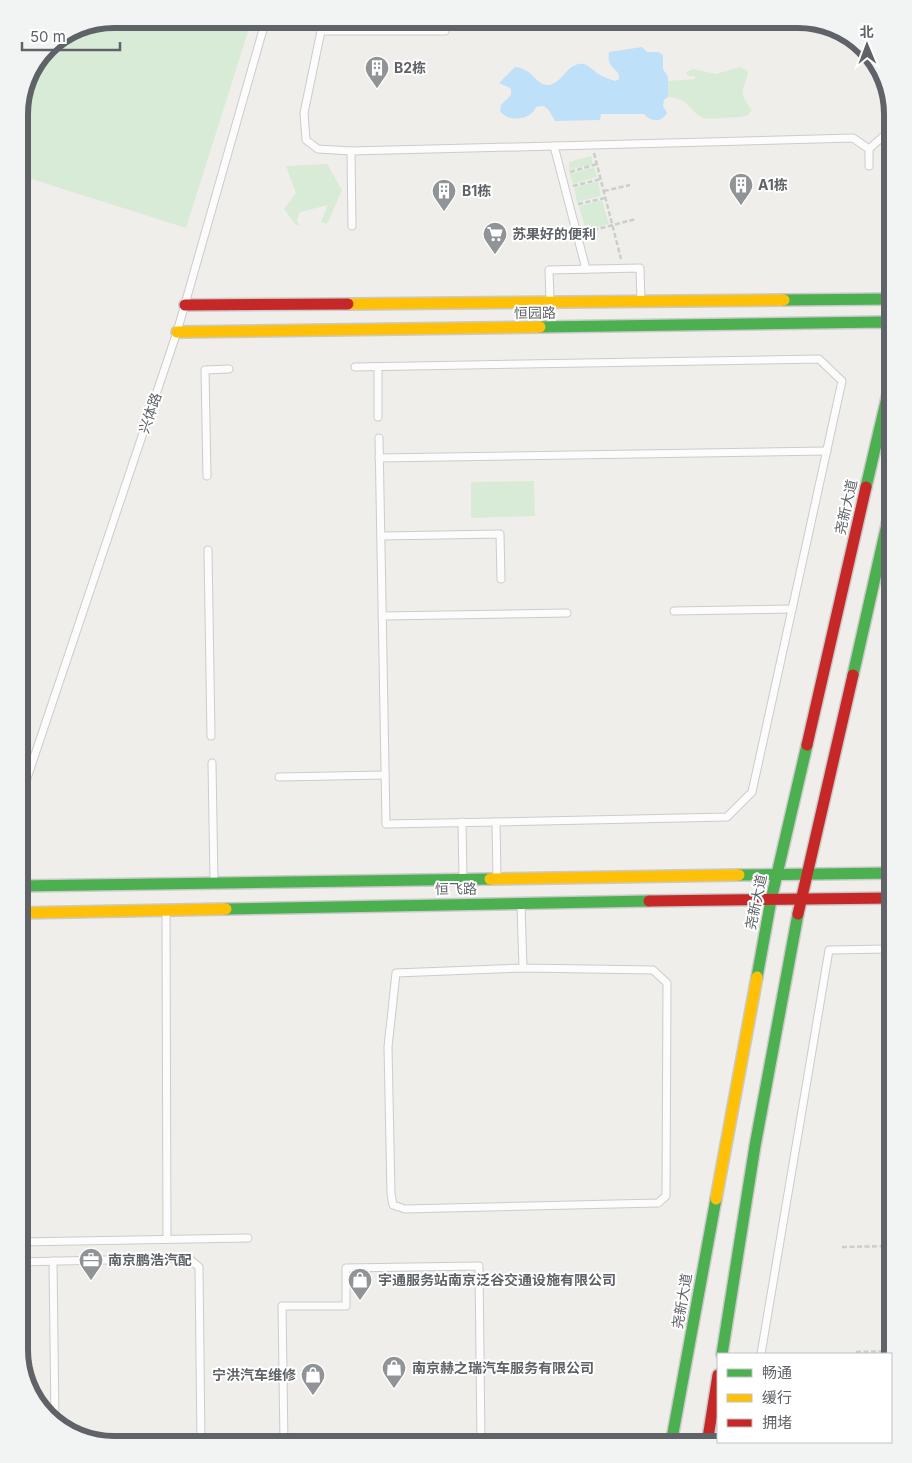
<svg xmlns="http://www.w3.org/2000/svg" width="912" height="1463" viewBox="0 0 912 1463" font-family="Inter,'Noto Sans SC',sans-serif">
<rect width="100%" height="100%" fill="#efeeea"/>
<g fill="#d8ebd6">
<path d="M113 19H252L186 228 19 175V107L47 46 77 26Z"/>
<path d="M740 67 748 71C745 92 736 89 752 110L747 116C738 117 712 120 704 118 688 112 692 99 668 97V81L695 79V76H688L686 72 693 69 716 74Z"/>
<path d="M591 156 593 164 569 170V162Z"/>
<path d="M327 164 342 190 327 224 321 222 328 205 300 212 297 219 299 226 296 225 284 209 296 193 286 166Z"/>
<path d="M594 167 597 177 573 184 570 174Z"/>
<path d="M598 181 601 196 577 202 574 188Z"/>
<path d="M602 200 609 224 586 230 579 206Z"/>
<path d="M534 481 535 516 471 518V482Z"/>
</g>
<path fill="#bfe0f9" d="M642 47 647 52H658L663 55V69L668 77V97L664 100 663 106 667 113C661 123 651 122 644 114H601L600 120 555 121C550 113 548 103 536 107 531 120 509 123 500 111L501 105 511 95V90L510 88 499 83 515 67C534 69 535 85 548 85 563 84 567 61 584 64 589 66 593 70 597 73 603 77 609 79 615 81L619 79C621 68 606 71 609 52Z"/>
<g fill="none" stroke-linecap="round" stroke-linejoin="round">
<defs>
<g id="lane">
<path d="M320 19 321 31"/>
<path d="M869 149 888 132 893 123"/>
<path d="M351 151 318 149 306 140 304 113 321 31H445"/>
<path d="M352 226 351 151 554 146"/>
<path d="M586 269 554 146 853 138 869 149V166"/>
<path d="M550 300 549 270 640 268 641 301"/>
<path d="M355 367 819 359 842 381 752 792 727 817 496 822 497 878"/>
<path d="M378 367V417"/>
<path d="M379 438 386 824 496 822"/>
<path d="M379 458 827 451"/>
<path d="M207 476 205 370 229 369"/>
<path d="M381 536 500 534 501 579"/>
<path d="M208 550 211 736"/>
<path d="M674 611 792 609"/>
<path d="M382 616 567 613"/>
<path d="M212 763 214 882"/>
<path d="M279 777 385 775"/>
<path d="M19 802 177 332 266 19"/>
<path d="M462 822 463 877"/>
<path d="M521 906 523 968 653 970 667 983 666 1196 658 1203 405 1209 393 1205 391 1194 388 1047 396 973 523 968"/>
<path d="M166 913 167 1239"/>
<path d="M19 1242 248 1238"/>
<path d="M53 1261 55 1421"/>
<path d="M19 1262 188 1258 199 1267 201 1444"/>
<path d="M761 1354 829 950 890 949"/>
<path d="M284 1444 282 1306H346V1268L479 1266 481 1444"/>
<path d="M745 1444 746 1442"/>
</g>
<g id="fast">
<path d="M784 300 893 299"/>
<path d="M540 327 883 322 893 323"/>
<path d="M866 487 893 372"/>
<path d="M853 675 893 498"/>
<path d="M739 875 893 873"/>
<path d="M19 886 490 879"/>
<path d="M226 909 649 901"/>
<path d="M757 977 771 900 807 745"/>
<path d="M722 1354 755 1146 798 914"/>
<path d="M671 1444 716 1199"/>
</g>
<g id="slow">
<path d="M348 304 784 300"/>
<path d="M177 332 540 327"/>
<path d="M490 879 739 875"/>
<path d="M19 913 226 909"/>
<path d="M716 1199 757 977"/>
</g>
<g id="jam">
<path d="M185 305 348 304"/>
<path d="M807 745 866 487"/>
<path d="M649 901 893 898"/>
<path d="M798 914 853 675"/>
<path d="M707 1444 718 1375"/>
</g>
</defs>
<use href="#lane" stroke="#cbcccc" stroke-width="9"/>
<use href="#fast" stroke="#cacacb" stroke-width="14"/>
<use href="#slow" stroke="#cacacb" stroke-width="14"/>
<use href="#jam" stroke="#cacacb" stroke-width="14"/>
<g stroke="#cacfcc" stroke-width="2.5" stroke-dasharray="5 2.5" stroke-linecap="butt">
<path d="M594 153 621 259"/>
<path d="M570 172 597 164"/>
<path d="M573 186 601 179"/>
<path d="M604 191 630 185"/>
<path d="M578 204 605 198"/>
<path d="M586 232 636 219"/>
<path d="M893 1246V1271"/>
<path d="M842 1247 893 1246"/>
<path d="M856 1352 893 1351"/>
</g>
<use href="#lane" stroke="#fdfcfc" stroke-width="7"/>
<use href="#fast" stroke="#4caf50" stroke-width="11"/>
<use href="#slow" stroke="#ffc107" stroke-width="11"/>
<use href="#jam" stroke="#c62828" stroke-width="11"/>
</g>
<defs>
<symbol id="building-pin" viewBox="-11 -11 22 30"><path d="M0 17L-7.5 6A9.5 9.5 0 1 1 7.5 6Z" fill="#919496" stroke="#fff"/><path d="M-4-6H4V6H1V3H-1V6H-4ZM-2.5-4.3h1.7v1.8h-1.7ZM.8-4.3h1.7v1.8H.8ZM-2.5-1h1.7V.8h-1.7ZM.8-1h1.7V.8H.8Z" fill="#fff"/></symbol>
<symbol id="supermarket-pin" viewBox="-11 -11 22 30"><path d="M0 17L-7.5 6A9.5 9.5 0 1 1 7.5 6Z" fill="#919496" stroke="#fff"/><path d="M-6-5.5h2.5l.6 2H6L4.5 2H-2.5L-4.4-4H-6ZM-1.5 3.2a1.3 1.3 0 1 0 .1 0ZM3 3.2a1.3 1.3 0 1 0 .1 0Z" fill="#fff"/></symbol>
<symbol id="office-pin" viewBox="-11 -11 22 30"><path d="M0 17L-7.5 6A9.5 9.5 0 1 1 7.5 6Z" fill="#919496" stroke="#fff"/><path d="M-6-3h4V-5.5h4V-3h4V5H-6ZM-1-4.5V-3h2v-1.5ZM-6 0V1H6V0Z" fill="#fff"/></symbol>
<symbol id="shop-pin" viewBox="-11 -11 22 30"><path d="M0 17L-7.5 6A9.5 9.5 0 1 1 7.5 6Z" fill="#919496" stroke="#fff"/><path d="M-5-2.5h2.3a2.7 3.5 0 0 1 5.4 0H5L5.5 6h-11ZM-1.5-2.5h3a1.5 2.3 0 0 0-3 0Z" fill="#fff"/></symbol>
</defs>
<g fill-rule="evenodd">
<use href="#building-pin" x="363" y="54" width="28" height="38"/>
<use href="#building-pin" x="727" y="171" width="28" height="38"/>
<use href="#building-pin" x="430" y="177" width="28" height="38"/>
<use href="#supermarket-pin" x="481" y="220" width="28" height="38"/>
<use href="#office-pin" x="77" y="1246" width="28" height="38"/>
<use href="#shop-pin" x="346" y="1266" width="28" height="38"/>
<use href="#shop-pin" x="380" y="1354" width="28" height="38"/>
<use href="#shop-pin" x="299" y="1361" width="28" height="38"/>
</g>
<g text-anchor="middle" stroke-width="4" stroke-linejoin="round" paint-order="stroke">
<g font-size="14" font-weight="bold" fill="#5f6368" stroke="#fff" text-anchor="start">
<text x="394" y="73">B2栋</text>
<text x="758" y="190">A1栋</text>
<text x="462" y="196">B1栋</text>
<text x="512" y="239">苏果好的便利</text>
<text x="108" y="1265">南京鹏浩汽配</text>
<text x="378" y="1285">宇通服务站南京泛谷交通设施有限公司</text>
<text x="412" y="1373">南京赫之瑞汽车服务有限公司</text>
<text x="296" y="1380" text-anchor="end">宁洪汽车维修</text>
</g>
<g font-size="14" fill="#5f6368" stroke="#fff">
<text transform="translate(535 313) rotate(-1)" y="5">恒园路</text>
<text transform="translate(150 413) rotate(-71)" y="5">兴体路</text>
<text transform="translate(846 507) rotate(-77)" y="5">尧新大道</text>
<text transform="translate(456 889) rotate(-1)" y="5">恒飞路</text>
<text transform="translate(756 902) rotate(-78)" y="5">尧新大道</text>
<text transform="translate(682 1301) rotate(-80)" y="5">尧新大道</text>
</g>
</g>
<path d="M0 0H912V1463H0ZM114 28H798A86 86 0 0 1 884 114V1350A86 86 0 0 1 798 1436H114A86 86 0 0 1 28 1350V114A86 86 0 0 1 114 28Z" fill="#f2f3f3" fill-rule="evenodd"/>
<path fill="none" stroke="#5f6368" stroke-width="6" d="M114 28H798A86 86 0 0 1 884 114V1350A86 86 0 0 1 798 1436H114A86 86 0 0 1 28 1350V114A86 86 0 0 1 114 28Z"/>
<rect x="717" y="1353" width="175" height="90" fill="#ffffff" stroke="#bfc1c3"/>
<rect x="727" y="1369" width="25" height="8" fill="#4caf50" stroke="#bfc1c3"/>
<text x="762" y="1378" font-size="15" fill="#5f6368">畅通</text>
<rect x="727" y="1394" width="25" height="8" fill="#ffc107" stroke="#bfc1c3"/>
<text x="762" y="1403" font-size="15" fill="#5f6368">缓行</text>
<rect x="727" y="1419" width="25" height="8" fill="#c62828" stroke="#bfc1c3"/>
<text x="762" y="1428" font-size="15" fill="#5f6368">拥堵</text>
<g transform="translate(867 45) rotate(359)" stroke="#ffffff" stroke-width="4" paint-order="stroke">
<path d="M0-4L9 19L0 12L-9 19Z" fill="#5f6368"/>
<text y="-8" font-size="14" font-weight="bold" text-anchor="middle" fill="#5f6368">北</text>
</g>
<path d="M22 42v8h98v-8" fill="none" stroke="#5f6368" stroke-width="2.5"/>
<text x="30" y="42" font-size="15" fill="#5f6368" stroke="#ffffff" stroke-width="4" paint-order="stroke">50 m</text>
</svg>
